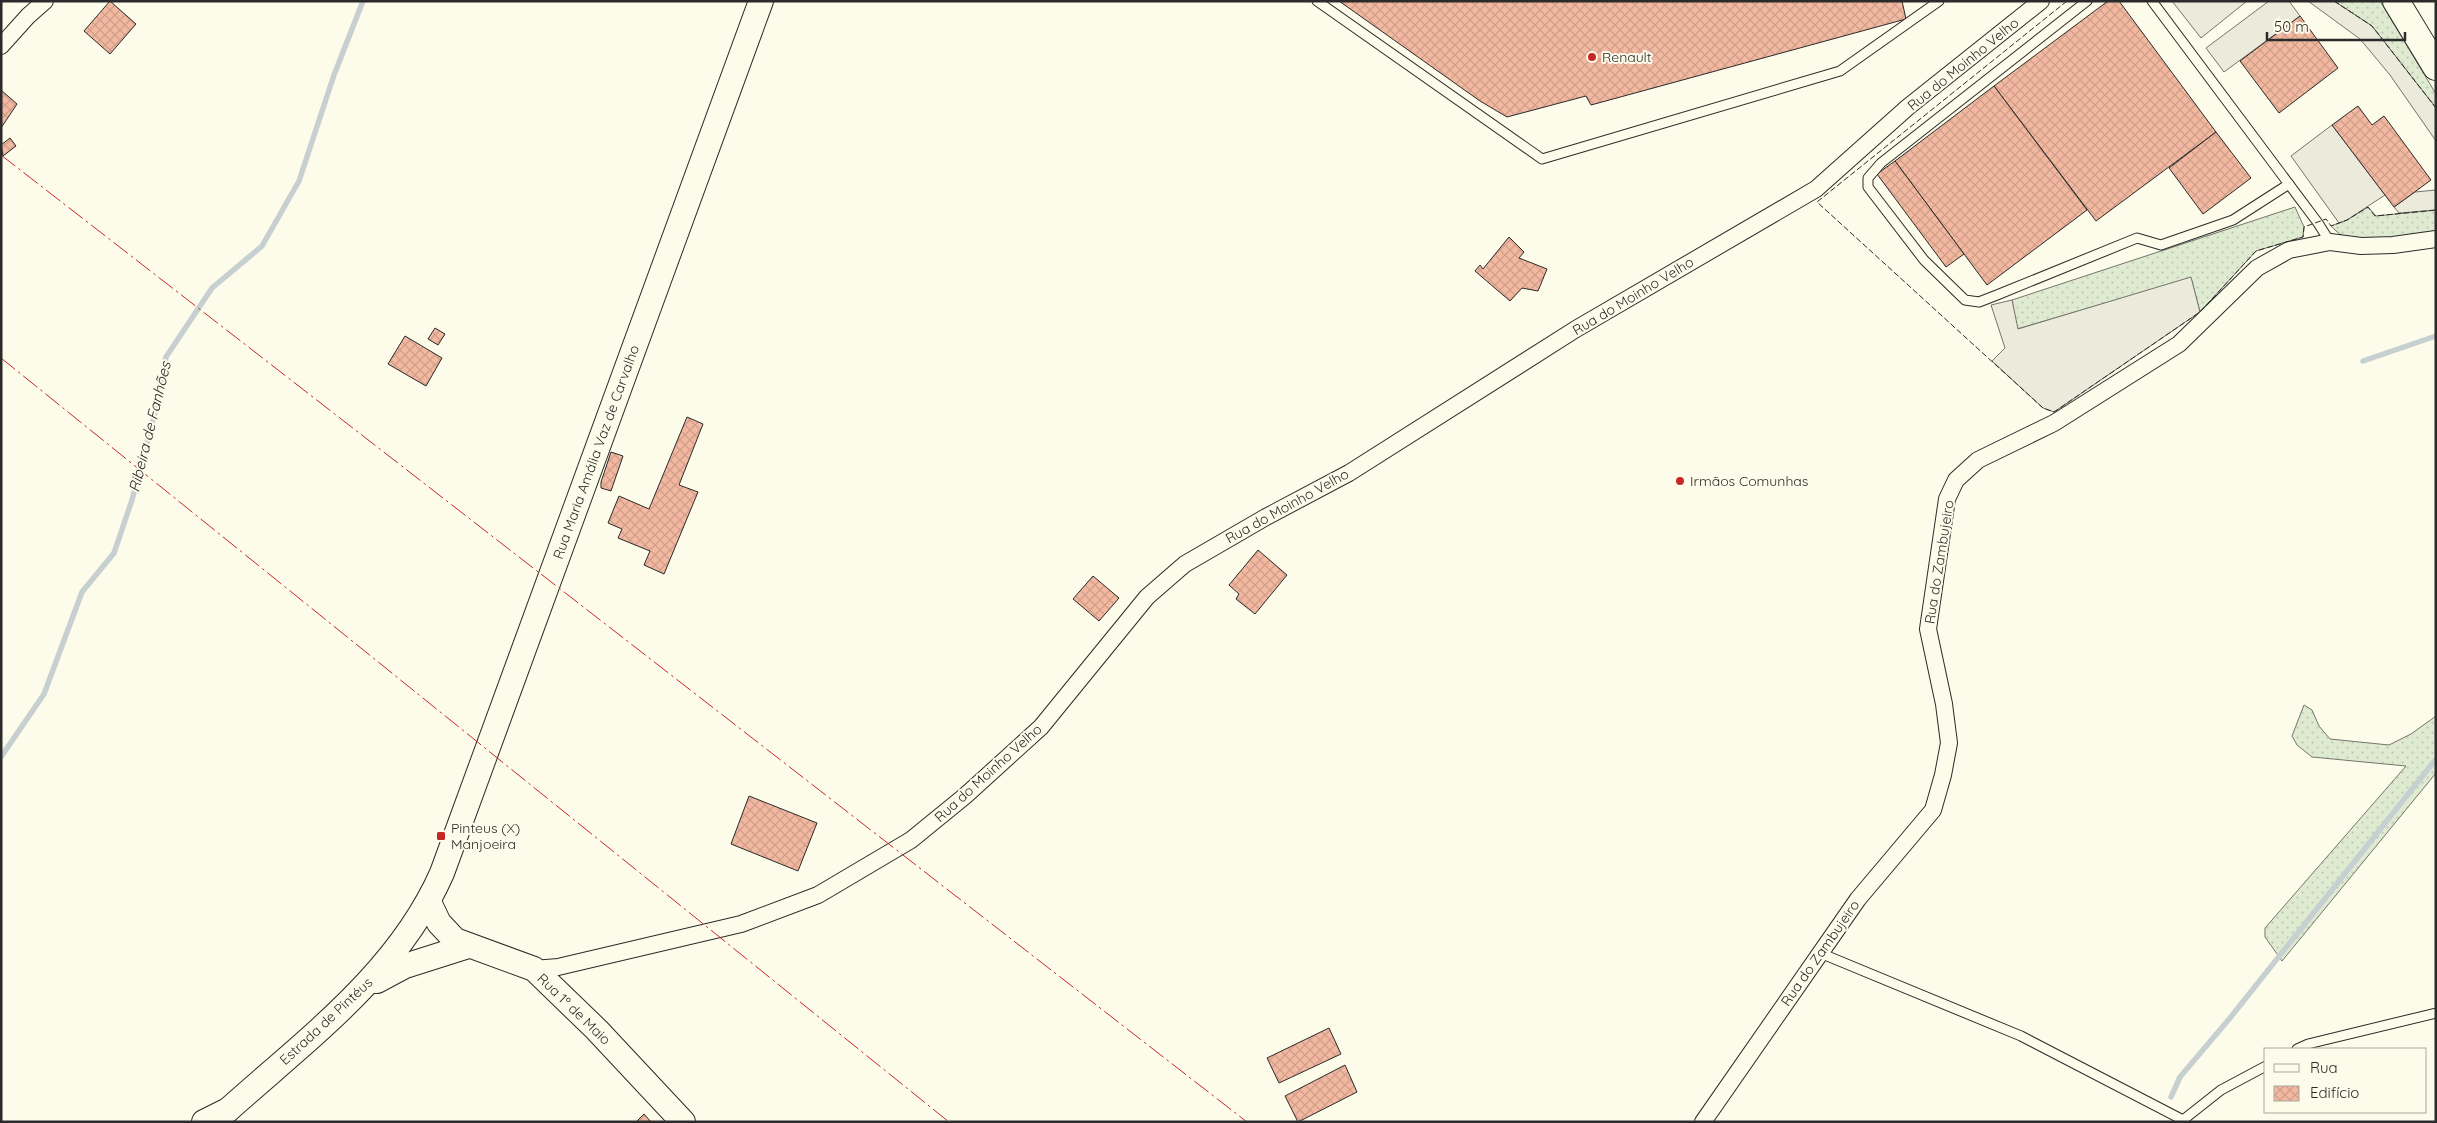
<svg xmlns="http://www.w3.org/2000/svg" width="2437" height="1123" viewBox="0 0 2437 1123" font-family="Quicksand,sans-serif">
<defs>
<pattern id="grass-dots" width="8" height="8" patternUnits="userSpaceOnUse" patternTransform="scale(1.25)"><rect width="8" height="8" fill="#deebd1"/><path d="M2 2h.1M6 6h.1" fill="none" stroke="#bfcab4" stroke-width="1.8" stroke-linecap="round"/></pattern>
<pattern id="building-cross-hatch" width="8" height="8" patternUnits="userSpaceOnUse" patternTransform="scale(1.25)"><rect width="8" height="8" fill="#f2b8a0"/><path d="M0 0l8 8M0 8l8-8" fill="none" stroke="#d09e8a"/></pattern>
</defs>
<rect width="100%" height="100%" fill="#fdfbea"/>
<g fill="url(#grass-dots)" stroke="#74746e">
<path d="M2334 1H2380L2436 94V108L2372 26Z"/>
<path d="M2295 207 2304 227 2303 237 2256 251 2200 312 2191 278 2017 329 2012 300Z"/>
<path d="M2368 207 2376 216 2436 210V233C2419 236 2365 243 2350 239 2342 237 2336 231 2331 226L2347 220Z"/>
<path d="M2304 705 2312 710 2319 726 2330 739 2389 745 2411 734 2436 716V773L2282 961 2265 937V928L2406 766 2312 757 2297 745 2292 736Z"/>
</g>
<g fill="#eceadb" stroke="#74746e">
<path d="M2172 1H2247L2201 38Z"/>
<path d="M2269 1H2289L2300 16 2224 72 2206 48Z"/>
<path d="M2308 1H2334L2372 26 2436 108V141L2390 75 2360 39Z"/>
<path d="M2332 125 2385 195 2347 220 2339 223 2291 156Z"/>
<path d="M2436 190V210L2399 213 2394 207 2415 192Z"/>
<path d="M2191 277 2200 312 2054 412 2043 408 1992 361 2005 348 1991 305 2012 300 2018 329Z"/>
</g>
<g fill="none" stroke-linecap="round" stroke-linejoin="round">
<g stroke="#c7d0d0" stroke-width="5.5">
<path d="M2363 361 2436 336"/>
<path d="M1 757 44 694 82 592 114 553 132 500 157 405 166 357 212 288 262 246 299 181 334 75 363 1"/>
<path d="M2171 1097 2180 1077 2230 1018 2436 759"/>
</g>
</g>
<g fill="url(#building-cross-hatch)" stroke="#2b2b2b">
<path d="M110 1 136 24 110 54 84 31Z"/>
<path d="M1339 1H1902L1906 19 1591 105 1586 96 1507 117 1480 101Z"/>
<path d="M2108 1H2119L2216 132 2096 221 1994 86Z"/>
<path d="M2300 16 2338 68 2279 113 2240 61Z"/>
<path d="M1994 86 2087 210 1987 285 1895 161Z"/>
<path d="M1 90 17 104 1 128Z"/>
<path d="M2358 106 2372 125 2384 116 2431 180 2394 207 2332 125Z"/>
<path d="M2216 132 2251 178 2203 214 2169 168Z"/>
<path d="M10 138 16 146 3 156 1 145Z"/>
<path d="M1895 161 1964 254 1946 267 1877 174Z"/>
<path d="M1509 237 1524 252 1519 258 1547 269 1538 291 1522 288 1510 301 1475 271 1480 265 1483 269Z"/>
<path d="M435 328 445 334 438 345 428 339Z"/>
<path d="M405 336 442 358 426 386 388 364Z"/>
<path d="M687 417 703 424 679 485 698 492 664 574 644 565 650 551 618 538 622 529 608 523 619 496 649 509Z"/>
<path d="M611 452 623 456 611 491 601 488V482Z"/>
<path d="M1258 550 1287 575 1255 614 1236 599 1239 594 1229 585Z"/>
<path d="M1093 576 1119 598 1099 621 1073 599Z"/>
<path d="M749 796 817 823 798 871 731 844Z"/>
<path d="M1329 1028 1341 1054 1279 1083 1267 1058Z"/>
<path d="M1345 1065 1357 1092 1298 1122 1285 1096Z"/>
<path d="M644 1114 651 1122H636Z"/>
</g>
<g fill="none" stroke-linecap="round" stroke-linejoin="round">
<defs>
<g id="lane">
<path d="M1317 1 1542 159 1840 71 1939 1"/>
<path d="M2087 1 1881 163 1868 178V187L1924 260 1965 300 1979 302 1997 295 2137 238 2161 245 2233 220 2289 184"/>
<path d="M2152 1 2318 223 2330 242"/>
<path d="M1820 953 2021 1036 2183 1120 2221 1090 2266 1066"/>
<path d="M2297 1049 2308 1044 2436 1013"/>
</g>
<g id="street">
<path d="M1 46 28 16 45 1"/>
<path d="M534 969 558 967 741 924 818 895 911 840 965 796 1041 727 1147 597 1185 564 1266 517 1349 473 1576 329 1816 189 1908 107 2041 1"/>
<path d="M1703 1122 1858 899 1933 810 1943 775 1949 743 1944 704 1928 629 1947 499 1956 480 1978 460 2054 423 2179 344 2257 268 2289 250 2330 242 2361 246 2393 245 2436 239"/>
</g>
<g id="secondary">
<path d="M429 902 439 923 455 940 534 969 597 1030 683 1122"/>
<path d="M377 981 405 966 468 946"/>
<path d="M204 1122 228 1110C307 1039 398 973 442 873L761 1"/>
</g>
<path id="primary" d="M2396 1 2436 67"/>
</defs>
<use href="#lane" stroke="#2b2b2b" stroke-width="11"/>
<use href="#street" stroke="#2b2b2b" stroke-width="18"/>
<use href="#secondary" stroke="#2b2b2b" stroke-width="26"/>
<use href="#primary" stroke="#2b2b2b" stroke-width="28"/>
<use href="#lane" stroke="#fdfbea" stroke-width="9"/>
<use href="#street" stroke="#fdfbea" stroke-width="16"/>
<use href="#secondary" stroke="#fdfbea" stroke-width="24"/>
<use href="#primary" stroke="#fdfbea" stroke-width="26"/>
<g stroke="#2b2b2b" stroke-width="1" stroke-dasharray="6 2.5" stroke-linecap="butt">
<path d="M2067 1 1817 202 2043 408 2054 412 2200 312 2256 251 2303 237 2304 227 2326 219 2331 226 2347 220 2368 207 2375 216 2436 210"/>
<path d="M2334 1 2372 26 2436 108"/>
</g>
<g stroke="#c62828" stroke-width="1" stroke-dasharray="18 4 2.5 4" stroke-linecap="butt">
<path d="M1 155 1247 1122"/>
<path d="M1 358 949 1122"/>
</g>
</g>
<g fill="#c62828" stroke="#fdfbea" stroke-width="2">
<circle cx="1592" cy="57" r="5"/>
<circle cx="1680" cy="481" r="5"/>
<rect x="436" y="831" width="10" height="10" rx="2.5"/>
</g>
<g text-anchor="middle" stroke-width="4" stroke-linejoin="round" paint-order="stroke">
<g font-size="14" fill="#2b2b2b" stroke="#fdfbea" text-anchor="start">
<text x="1602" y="62">Renault</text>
<text x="1690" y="486">Irmãos Comunhas</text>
<text x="451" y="833">Pinteus (X)<tspan x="451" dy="16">Manjoeira</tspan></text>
</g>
<g font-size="14" fill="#2b2b2b" stroke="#fdfbea">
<text transform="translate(1963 64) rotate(-39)" y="5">Rua do Moinho Velho</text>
<text transform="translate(1633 296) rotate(-31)" y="5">Rua do Moinho Velho</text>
<text transform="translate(596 452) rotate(-70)" y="5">Rua Maria Amália Vaz de Carvalho</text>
<text transform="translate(1287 506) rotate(-29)" y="5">Rua do Moinho Velho</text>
<text transform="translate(1939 562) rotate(-81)" y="5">Rua do Zambujeiro</text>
<text transform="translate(988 773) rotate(-42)" y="5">Rua do Moinho Velho</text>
<text transform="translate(1820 953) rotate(-55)" y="5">Rua do Zambujeiro</text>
<text transform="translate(574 1009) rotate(44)" y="5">Rua 1º de Maio</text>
<text transform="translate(326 1021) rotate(-43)" y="5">Estrada de Pintéus</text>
</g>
<g font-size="15" font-style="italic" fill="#2b2b2b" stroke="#fdfbea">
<text transform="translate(150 427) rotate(-76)" y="5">Ribeira de Fanhões</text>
</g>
</g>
<rect width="2437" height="1123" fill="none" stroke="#2b2b2b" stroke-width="5"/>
<rect x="2264" y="1048" width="162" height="65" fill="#fdfbea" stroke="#a9a89e"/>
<rect x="2274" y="1064" width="25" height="8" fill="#fdfbea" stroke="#a9a89e"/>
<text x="2310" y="1073" font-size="15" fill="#2b2b2b">Rua</text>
<rect x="2274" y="1086" width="25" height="15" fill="url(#building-cross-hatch)" stroke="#a9a89e"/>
<text x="2310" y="1098" font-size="15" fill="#2b2b2b">Edifício</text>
<path d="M2267 32v8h138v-8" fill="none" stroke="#2b2b2b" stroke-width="2.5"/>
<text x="2274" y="32" font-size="15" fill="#2b2b2b" stroke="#fdfbea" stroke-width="4" paint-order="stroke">50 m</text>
</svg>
